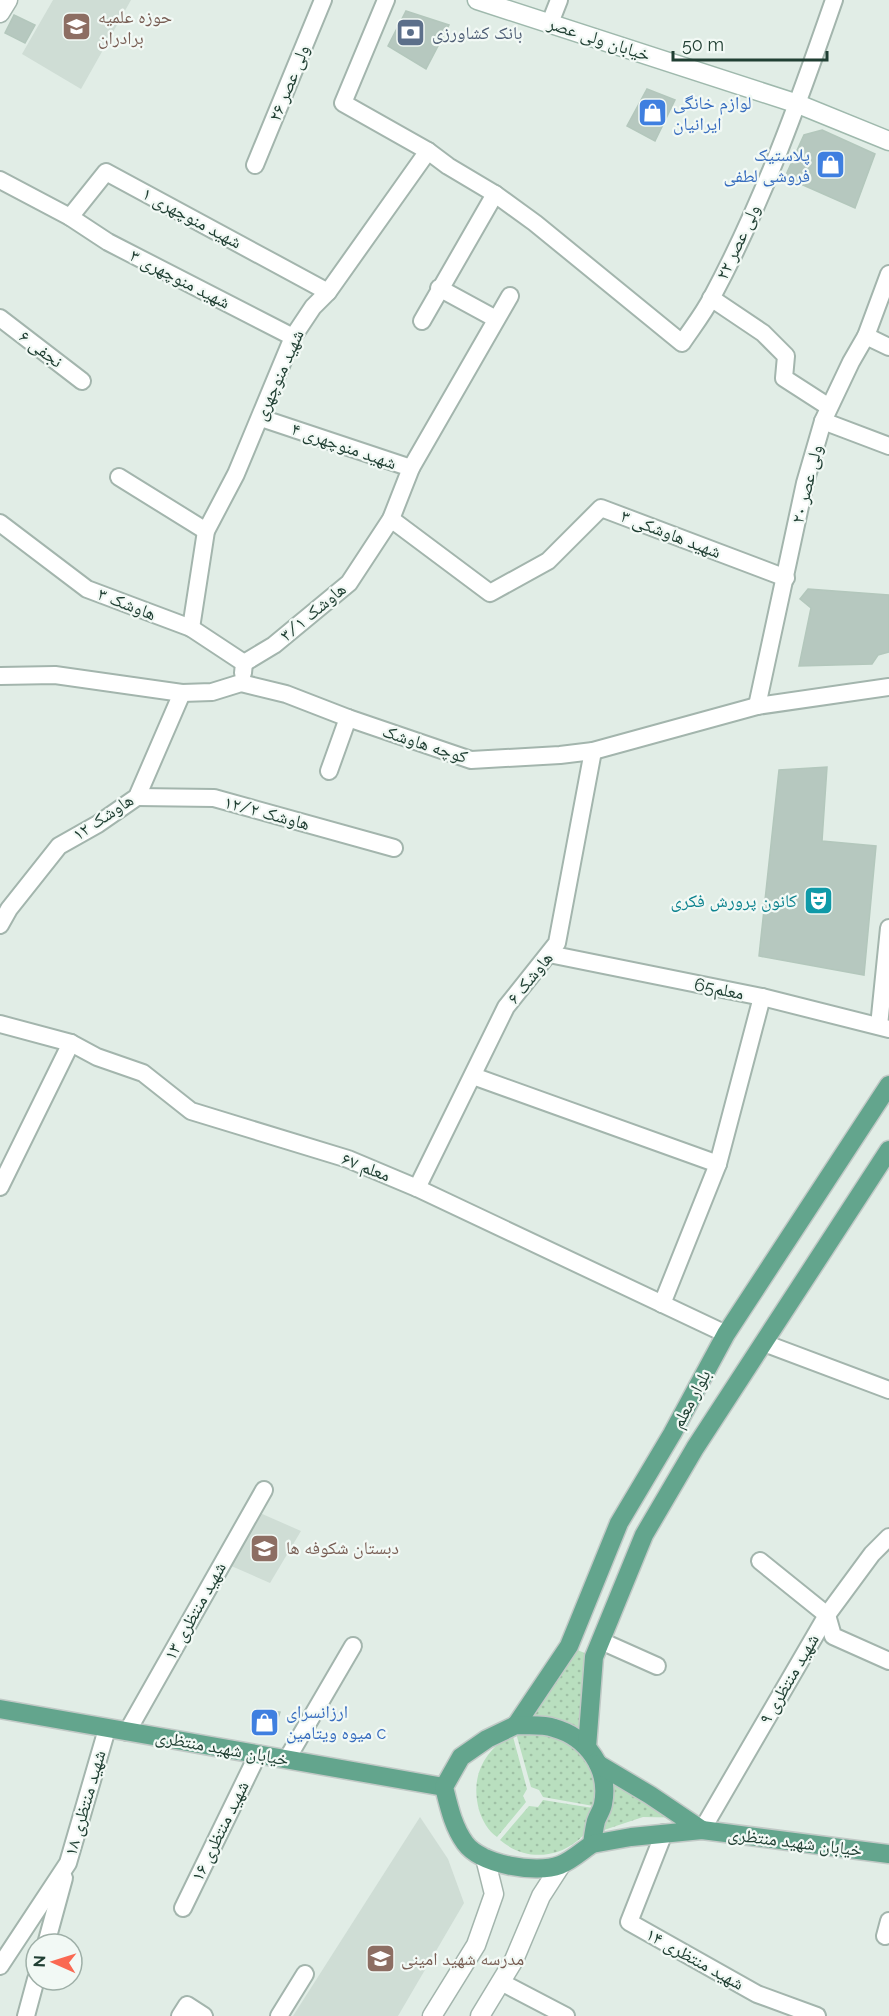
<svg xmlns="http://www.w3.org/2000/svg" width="889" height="2016" viewBox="0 0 889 2016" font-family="Raleway,'Noto Naskh Arabic',sans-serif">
<defs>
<pattern id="grass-dots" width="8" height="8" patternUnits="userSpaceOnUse" patternTransform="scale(1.5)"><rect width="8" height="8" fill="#b9dfbf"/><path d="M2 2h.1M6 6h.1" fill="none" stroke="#9fc0a5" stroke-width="1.8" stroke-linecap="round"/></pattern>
</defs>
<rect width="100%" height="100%" fill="#e1ede6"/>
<g fill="#cfddd5">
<path d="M53 0H131L81 89 22 54Z"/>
<path d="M260 1513 301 1531 270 1583 229 1565Z"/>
<path d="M420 1817 448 1859 464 1903 398 2016H293Z"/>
</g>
<g fill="url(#grass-dots)">
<path d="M570 1647 592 1656 585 1743 516 1729Z"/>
<path d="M552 1728 597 1765 599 1807 543 1797 539 1790 531 1787 516 1733Z"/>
<path d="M512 1733 527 1789 523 1796 526 1802 497 1837C488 1831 482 1820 479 1810 470 1775 484 1752 512 1733Z"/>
<path d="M602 1768 697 1818 643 1817 589 1835Z"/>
<path d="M543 1800 599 1809C585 1852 535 1870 500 1840L529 1806 538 1807Z"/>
</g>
<g fill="#b6c8bf" stroke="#b3c7bc" stroke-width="1.5">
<path d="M406 11 449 25 426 69 388 46Z"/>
<path d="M14 15 35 25 25 43 5 33Z"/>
<path d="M647 89 675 100 655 141 627 126Z"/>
<path d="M822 130 875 154 855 208 785 177 804 135Z"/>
<path d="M808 589 889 595V652L878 655 872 664 799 666 811 608 800 599Z"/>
<path d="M827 767 822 841 876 846 864 975 759 956 779 770Z"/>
<path d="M257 1709 280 1712 272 1735 251 1731Z"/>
</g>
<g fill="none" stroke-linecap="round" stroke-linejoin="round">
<defs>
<g id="minor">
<path d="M386 0 343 103 428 151 448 166 495 194 535 223 682 343C692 328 704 313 712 297 763 202 799 101 834 0"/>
<path d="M550 23 559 0"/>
<path d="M255 165 323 0"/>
<path d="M0 180 70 217 108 242 293 337"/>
<path d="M70 217 106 172 328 292"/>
<path d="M439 288 496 319"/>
<path d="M711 298 763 333 786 356 784 378 829 407"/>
<path d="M0 318 82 381"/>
<path d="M422 321 495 194"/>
<path d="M866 336 889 347"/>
<path d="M823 421 889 446"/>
<path d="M411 468 510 296"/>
<path d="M119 477 206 531"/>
<path d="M391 519 490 593 548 561 601 508 786 578"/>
<path d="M0 523 87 589 191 628 244 663 243 673"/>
<path d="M191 628 206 531 236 474 293 337 313 307 328 292 428 151"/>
<path d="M244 663 274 645 349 583 391 519 411 468 261 418"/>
<path d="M0 676 55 675 182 693 212 692 241 683 286 694 348 718 471 760 560 755 593 751 757 706 889 687"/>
<path d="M757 706 805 483 823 421 851 362 866 336 889 274"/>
<path d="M329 771 348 718"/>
<path d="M137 797 214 798 394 848"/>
<path d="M0 925 9 909 59 846 98 824 137 797 182 693"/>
<path d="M549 954 762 997 889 1029"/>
<path d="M0 1024 71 1043 97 1057 143 1073 191 1111 348 1159 417 1188 726 1334"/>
<path d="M879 1026 889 928"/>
<path d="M473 1076 718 1164"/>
<path d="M0 1187 71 1043"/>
<path d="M417 1188 506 1007 557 943 593 751"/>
<path d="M662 1304 718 1164 762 997"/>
<path d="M764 1343 889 1390"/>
<path d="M760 1561 827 1615 833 1636 889 1661"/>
<path d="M601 1641 657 1666"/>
<path d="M127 1732 264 1490"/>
<path d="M287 1759 353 1646"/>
<path d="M702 1830 827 1615 872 1554 889 1537"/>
<path d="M664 1833 629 1922 757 1994 817 2016"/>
<path d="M183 1908 258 1754"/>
<path d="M885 1936 889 1921"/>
<path d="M46 1944 64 1878"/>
<path d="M0 1966 68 1863 107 1729"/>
<path d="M501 1982 566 2016"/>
<path d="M26 2016 36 1979"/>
<path d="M180 2016 187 2005 204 2016"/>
<path d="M279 2016 305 1974"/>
</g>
<g id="tertiary">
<path d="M0 13 8 0"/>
<path d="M432 2016 476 1945 494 1894 485 1858"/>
<path d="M480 2016 514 1960 541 1896 561 1865"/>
</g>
<path id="secondary" d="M477 0 798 104 889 141"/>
<g id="primary">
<path d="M0 1709 444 1787"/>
<path d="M516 1725 569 1646 619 1523 672 1434 726 1334 889 1085"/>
<path d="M516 1725C529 1726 543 1724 554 1728 587 1737 610 1769 603 1804 602 1810 598 1815 596 1821 594 1829 593 1837 592 1844 582 1851 571 1861 560 1865 536 1874 481 1865 465 1843 453 1826 449 1807 444 1787L461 1757 487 1739Z"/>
<path d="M587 1747 594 1657 644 1535 695 1448 889 1150"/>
<path d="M702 1830 889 1854"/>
<path d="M592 1844 631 1837 702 1830 650 1795 598 1764"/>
</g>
</defs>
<use href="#minor" stroke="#a3b5ad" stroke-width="20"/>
<use href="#tertiary" stroke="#a3b5ad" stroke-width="21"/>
<use href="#secondary" stroke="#9fb9ad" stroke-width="21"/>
<use href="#primary" stroke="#c1c9c6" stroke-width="21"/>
<use href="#minor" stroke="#fff" stroke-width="16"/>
<use href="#tertiary" stroke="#fff" stroke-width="18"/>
<use href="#secondary" stroke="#fff" stroke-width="18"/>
<use href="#primary" stroke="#63a58d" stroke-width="18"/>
</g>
<defs>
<symbol id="school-square" viewBox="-11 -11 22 22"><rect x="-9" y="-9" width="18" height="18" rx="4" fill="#8d6e63" stroke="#f2f9f5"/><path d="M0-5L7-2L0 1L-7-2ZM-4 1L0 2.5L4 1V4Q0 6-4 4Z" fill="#fff"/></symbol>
<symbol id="bank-square" viewBox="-11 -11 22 22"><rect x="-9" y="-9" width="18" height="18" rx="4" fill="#5c6f8a" stroke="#f2f9f5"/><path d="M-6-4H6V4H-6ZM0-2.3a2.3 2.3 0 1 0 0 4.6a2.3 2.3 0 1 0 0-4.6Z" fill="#fff"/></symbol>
<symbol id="shop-square" viewBox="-11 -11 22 22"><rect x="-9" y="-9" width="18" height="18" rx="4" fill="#3f7fe0" stroke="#f2f9f5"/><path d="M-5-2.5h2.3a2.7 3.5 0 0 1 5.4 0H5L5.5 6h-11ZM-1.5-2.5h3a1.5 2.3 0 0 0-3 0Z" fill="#fff"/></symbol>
<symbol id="theatre-square" viewBox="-11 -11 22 22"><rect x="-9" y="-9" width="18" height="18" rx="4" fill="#0f9aa8" stroke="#f2f9f5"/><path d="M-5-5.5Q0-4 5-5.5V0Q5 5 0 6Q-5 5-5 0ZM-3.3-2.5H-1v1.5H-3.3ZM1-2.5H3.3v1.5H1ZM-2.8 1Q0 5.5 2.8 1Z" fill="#fff"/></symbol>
</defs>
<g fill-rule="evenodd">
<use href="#school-square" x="60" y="10" width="33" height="33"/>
<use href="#bank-square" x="394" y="16" width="33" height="33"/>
<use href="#shop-square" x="636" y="96" width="33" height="33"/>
<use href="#shop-square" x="814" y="148" width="33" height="33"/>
<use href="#theatre-square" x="802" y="884" width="33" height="33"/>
<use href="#school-square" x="248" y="1532" width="33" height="33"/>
<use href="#shop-square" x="248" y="1706" width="33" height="33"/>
<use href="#school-square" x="364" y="1942" width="33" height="33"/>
</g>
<g text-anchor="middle" stroke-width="4.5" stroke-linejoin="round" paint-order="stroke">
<g font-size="18" fill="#785e54" stroke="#f2f9f5" text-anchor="start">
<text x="98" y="23">حوزه علمیه<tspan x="98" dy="21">برادران</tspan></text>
<text x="286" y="1554">دبستان شکوفه ها</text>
<text x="401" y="1965">مدرسه شهید امینی</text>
</g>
<g font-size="18" fill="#4e5e75" stroke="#f2f9f5" text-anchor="start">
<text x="432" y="39">بانک کشاورزی</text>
</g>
<g font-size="18" fill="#203f33" stroke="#f2f9f5">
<text transform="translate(599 39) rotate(18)" y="6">خیابان ولی عصر</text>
<text transform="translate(289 83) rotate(-68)" y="6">ولی عصر ۲۶</text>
<text transform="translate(192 218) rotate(28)" y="6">شهید منوچهری ۱</text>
<text transform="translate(738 242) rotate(-65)" y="6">ولی عصر ۲۲</text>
<text transform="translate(180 279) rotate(27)" y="6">شهید منوچهری ۳</text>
<text transform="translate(41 349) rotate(37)" y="6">نجفی ۶</text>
<text transform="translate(279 375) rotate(-66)" y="6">شهید منوچهری</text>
<text transform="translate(344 446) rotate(19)" y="6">شهید منوچهری ۴</text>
<text transform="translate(807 484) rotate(-76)" y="6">ولی عصر ۲۰</text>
<text transform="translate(671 534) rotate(21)" y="6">شهید هاوشکی ۳</text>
<text transform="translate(127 604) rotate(21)" y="6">هاوشک ۳</text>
<text transform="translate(313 612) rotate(-40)" y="6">هاوشک ۳/۱</text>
<text transform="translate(425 744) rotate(18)" y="6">کوچه هاوشک</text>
<text transform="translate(267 813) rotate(15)" y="6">هاوشک ۱۲/۲</text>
<text transform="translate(103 817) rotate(-34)" y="6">هاوشک ۱۲</text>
<text transform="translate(530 978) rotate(-51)" y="6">هاوشک ۶</text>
<text transform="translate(719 989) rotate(11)" y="6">معلم65</text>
<text transform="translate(366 1167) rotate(21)" y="6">معلم ۶۷</text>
<text transform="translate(691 1399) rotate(-62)" y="6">بلوار معلم</text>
<text transform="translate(195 1611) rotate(-61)" y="6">شهید منتظری ۱۳</text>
<text transform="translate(789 1679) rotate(-60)" y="6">شهید منتظری ۹</text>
<text transform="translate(222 1748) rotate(10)" y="6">خیابان شهید منتظری</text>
<text transform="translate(85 1803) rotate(-74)" y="6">شهید منتظری ۱۸</text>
<text transform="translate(220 1831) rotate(-64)" y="6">شهید منتظری ۱۶</text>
<text transform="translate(795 1842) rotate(7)" y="6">خیابان شهید منتظری</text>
<text transform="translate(695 1959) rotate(29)" y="6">شهید منتظری ۱۴</text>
</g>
<g font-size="18" fill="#366cbe" stroke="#f2f9f5" text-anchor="start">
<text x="673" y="109">لوازم خانگی<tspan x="673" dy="21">ایرانیان</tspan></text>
<text x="810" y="161" text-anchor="end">پلاستیک<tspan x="810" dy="21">فروشی لطفی</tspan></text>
<text x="286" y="1718">ارزانسرای<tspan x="286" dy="21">میوه ویتامین c</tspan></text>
</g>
<g font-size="18" fill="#0d838f" stroke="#f2f9f5" text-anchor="end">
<text x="797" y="907">کانون پرورش فکری</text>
</g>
</g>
<g transform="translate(54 1962) rotate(273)"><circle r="28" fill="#f2f9f5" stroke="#9eafa7" stroke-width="1.5"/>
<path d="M0-4.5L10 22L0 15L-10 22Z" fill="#fa6952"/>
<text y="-9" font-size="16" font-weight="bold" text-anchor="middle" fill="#203f33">N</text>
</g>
<path d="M673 51v9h154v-9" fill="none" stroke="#203f33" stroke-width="3"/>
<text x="682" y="51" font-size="18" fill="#203f33" stroke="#f2f9f5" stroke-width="4.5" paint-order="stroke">50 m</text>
</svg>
